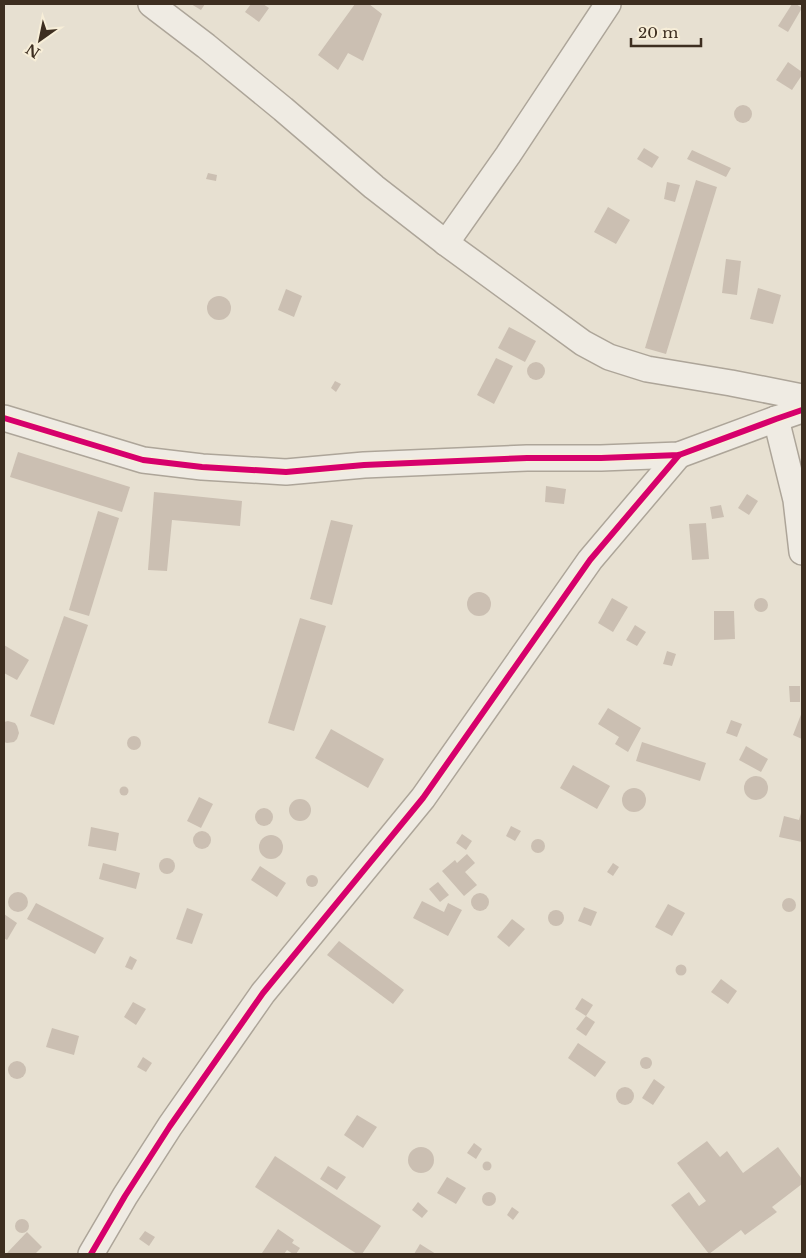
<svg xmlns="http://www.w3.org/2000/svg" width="806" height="1258" viewBox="0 0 806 1258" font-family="'Libre Baskerville',serif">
<rect width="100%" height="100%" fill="#e7e0d1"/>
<g fill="#cbbfb2">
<path d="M191 4H205L201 10Z"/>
<path d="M251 4H263L269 8 259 22 245 12Z"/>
<path d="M355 4H369L382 14 363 61 348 53 338 70 318 55Z"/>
<path d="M792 4H796L802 8 788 32 778 26Z"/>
<path d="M788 62 802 72V75L792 90 776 80Z"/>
<circle cx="743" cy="114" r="9"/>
<path d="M644 148 659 157 652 168 637 159Z"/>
<path d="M692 150 731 168 726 177 687 159Z"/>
<path d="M208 173 217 175 216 181 206 179Z"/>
<path d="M696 180 717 187 666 354 645 348Z"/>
<path d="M667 182 680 185 675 202 664 199Z"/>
<path d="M608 207 630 220 616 244 594 232Z"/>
<path d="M726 259 741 261 737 295 722 293Z"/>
<path d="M758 288 781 295 773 324 750 319Z"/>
<path d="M286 289 302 296 294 317 278 310Z"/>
<circle cx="219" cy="308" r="12"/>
<path d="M509 327 536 341 525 362 498 348Z"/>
<path d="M496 358 513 366 494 404 477 395Z"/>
<circle cx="536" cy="371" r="9"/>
<path d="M335 381 341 384 336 392 331 388Z"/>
<path d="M18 452 130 487 122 512 10 477Z"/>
<path d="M546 486 566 489 564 504 545 502Z"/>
<path d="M154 492 242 501 240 526 172 520 167 571 148 570Z"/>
<path d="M747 494 758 501 749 515 738 508Z"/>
<path d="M721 505 724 517 712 519 710 507Z"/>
<path d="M98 511 119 518 89 616 69 610Z"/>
<path d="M331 520 353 525 332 605 310 599Z"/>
<path d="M706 523 709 559 692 560 689 524Z"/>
<circle cx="479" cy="604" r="12"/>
<circle cx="761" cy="605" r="7"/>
<path d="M612 598 628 607 613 632 598 623Z"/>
<path d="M714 611H734L735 639 714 640Z"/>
<path d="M64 616 88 625 54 725 30 716Z"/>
<path d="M300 618 326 626 294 731 268 723Z"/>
<path d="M635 625 646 632 637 646 626 640Z"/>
<path d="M4 645 29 660 17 680 4 673Z"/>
<path d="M667 651 676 654 672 666 663 664Z"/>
<path d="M789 686H800V702H790Z"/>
<path d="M608 708 641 728 628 752 615 744 619 737 598 724Z"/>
<path d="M802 712V739L793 735Z"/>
<path d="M731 720 742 724 737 737 726 733Z"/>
<path d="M8 721 15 723 17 726 19 733 17 739 14 742 7 743 4 742V722Z"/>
<path d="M331 729 384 759 368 788 315 758Z"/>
<circle cx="134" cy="743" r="7"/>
<path d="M642 742 706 763 700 781 636 761Z"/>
<path d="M746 746 768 759 761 772 739 760Z"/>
<path d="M573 765 610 786 597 809 560 788Z"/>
<circle cx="756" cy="788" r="12"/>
<circle cx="124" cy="791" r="4.5"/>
<circle cx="634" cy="800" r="12"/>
<path d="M199 797 213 804 201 828 187 821Z"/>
<circle cx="300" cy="810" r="11"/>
<circle cx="264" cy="817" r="9"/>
<path d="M801 813H802V842L779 837 784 816 799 820Z"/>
<path d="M511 826 521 831 515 841 506 836Z"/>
<path d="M91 827 119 833 116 851 88 846Z"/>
<circle cx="202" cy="840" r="9"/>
<path d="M462 834 472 841 466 850 456 843Z"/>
<circle cx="271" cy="847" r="12"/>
<circle cx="538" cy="846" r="7"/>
<path d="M467 854 475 863 465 872 477 885 464 896 442 871 455 860 457 863Z"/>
<circle cx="167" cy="866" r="8"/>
<path d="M103 863 140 873 136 889 99 879Z"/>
<path d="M613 863 619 867 613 876 607 872Z"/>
<path d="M260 866 286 883 277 897 251 880Z"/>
<circle cx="312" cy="881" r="6"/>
<path d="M438 882 449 895 440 902 429 889Z"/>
<circle cx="18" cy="902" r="10"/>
<circle cx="480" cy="902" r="9"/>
<circle cx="789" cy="905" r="7"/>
<path d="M422 901 444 912 448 903 462 910 448 936 413 918Z"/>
<path d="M36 903 104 938 95 954 27 919Z"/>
<path d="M668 904 685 913 672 936 655 927Z"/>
<path d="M584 907 597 912 591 926 578 921Z"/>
<path d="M187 908 203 914 192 944 176 939Z"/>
<circle cx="556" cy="918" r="8"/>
<path d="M4 914 17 923 7 940 4 938Z"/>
<path d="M512 919 525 929 509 947 497 937Z"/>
<path d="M339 941 404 990 393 1004 327 955Z"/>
<path d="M130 956 137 960 132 970 125 967Z"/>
<circle cx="681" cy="970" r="5.5"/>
<path d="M721 979 737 991 728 1004 711 992Z"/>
<path d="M582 998 593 1005 586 1016 575 1009Z"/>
<path d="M133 1002 146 1009 136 1025 124 1017Z"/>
<path d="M586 1016 595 1022 586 1036 576 1029Z"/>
<path d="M52 1028 79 1036 74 1055 46 1047Z"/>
<path d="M578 1043 606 1062 595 1077 568 1058Z"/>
<circle cx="646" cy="1063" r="6"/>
<path d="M143 1057 152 1063 146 1072 137 1067Z"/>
<circle cx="17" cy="1070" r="9"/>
<path d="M654 1079 665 1087 653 1105 642 1098Z"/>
<circle cx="625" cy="1096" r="9"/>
<path d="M357 1115 377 1127 363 1148 344 1135Z"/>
<path d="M707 1141 720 1157 727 1151 743 1173 778 1147 802 1179V1184L772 1207 777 1212 745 1235 741 1230 709 1254 671 1205 689 1192 699 1206 706 1201 677 1163Z"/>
<path d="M474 1143 482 1149 476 1159 467 1153Z"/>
<circle cx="421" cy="1160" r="13"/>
<path d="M275 1156 381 1226 362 1254H357L255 1187Z"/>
<circle cx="487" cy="1166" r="4.5"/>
<path d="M328 1166 346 1177 337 1190 320 1179Z"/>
<path d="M447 1177 466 1188 456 1204 437 1193Z"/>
<circle cx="489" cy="1199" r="7"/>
<path d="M418 1202 428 1211 422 1218 412 1210Z"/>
<path d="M512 1207 519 1212 513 1220 507 1215Z"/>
<circle cx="22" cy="1226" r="7"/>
<path d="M278 1229 294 1240 292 1243 300 1248 296 1254H293L287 1250 284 1254H264L262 1253Z"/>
<path d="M145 1231 155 1237 149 1246 139 1239Z"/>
<path d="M27 1232 42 1247 35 1254H9L7 1253Z"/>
<path d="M420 1244 436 1254H414Z"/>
</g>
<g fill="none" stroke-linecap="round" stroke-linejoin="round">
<defs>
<g id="street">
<path d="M151 4 206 46 283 109 374 187 446 243 583 343 609 357 647 369 731 383 802 397"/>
<path d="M446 243 508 155 608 4"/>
<path d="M4 418 143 460 202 467 286 472 364 465 527 458H601L679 455 776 419 802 410"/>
<path d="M776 419 796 500 802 552"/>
<path d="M91 1254 125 1196 170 1126 263 993 423 798 590 560 679 455"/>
</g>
</defs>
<use href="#street" stroke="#ada599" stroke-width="28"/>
<use href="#street" stroke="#efebe3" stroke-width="25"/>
<defs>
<g id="cycleway">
<path d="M4 418 143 460 202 467 286 472 364 465 527 458H601L679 455 776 419 802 410"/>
<path d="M91 1254 125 1196 170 1126 263 993 423 798 590 560 679 455"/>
</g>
</defs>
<use href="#cycleway" stroke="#f7eed8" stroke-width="9"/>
<use href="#cycleway" stroke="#d6006c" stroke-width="6"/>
</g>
<rect width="806" height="1258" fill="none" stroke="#3d2e20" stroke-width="10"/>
<g transform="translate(40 40) rotate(213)" stroke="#f7eed8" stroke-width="4" paint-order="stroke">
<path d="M0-4L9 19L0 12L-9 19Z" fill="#3d2e20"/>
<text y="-8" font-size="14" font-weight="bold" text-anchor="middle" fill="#3d2e20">N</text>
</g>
<path d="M631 38v8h70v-8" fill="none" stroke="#3d2e20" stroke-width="2.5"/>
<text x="638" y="38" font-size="15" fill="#3d2e20" stroke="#f7eed8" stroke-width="4" paint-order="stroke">20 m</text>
</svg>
